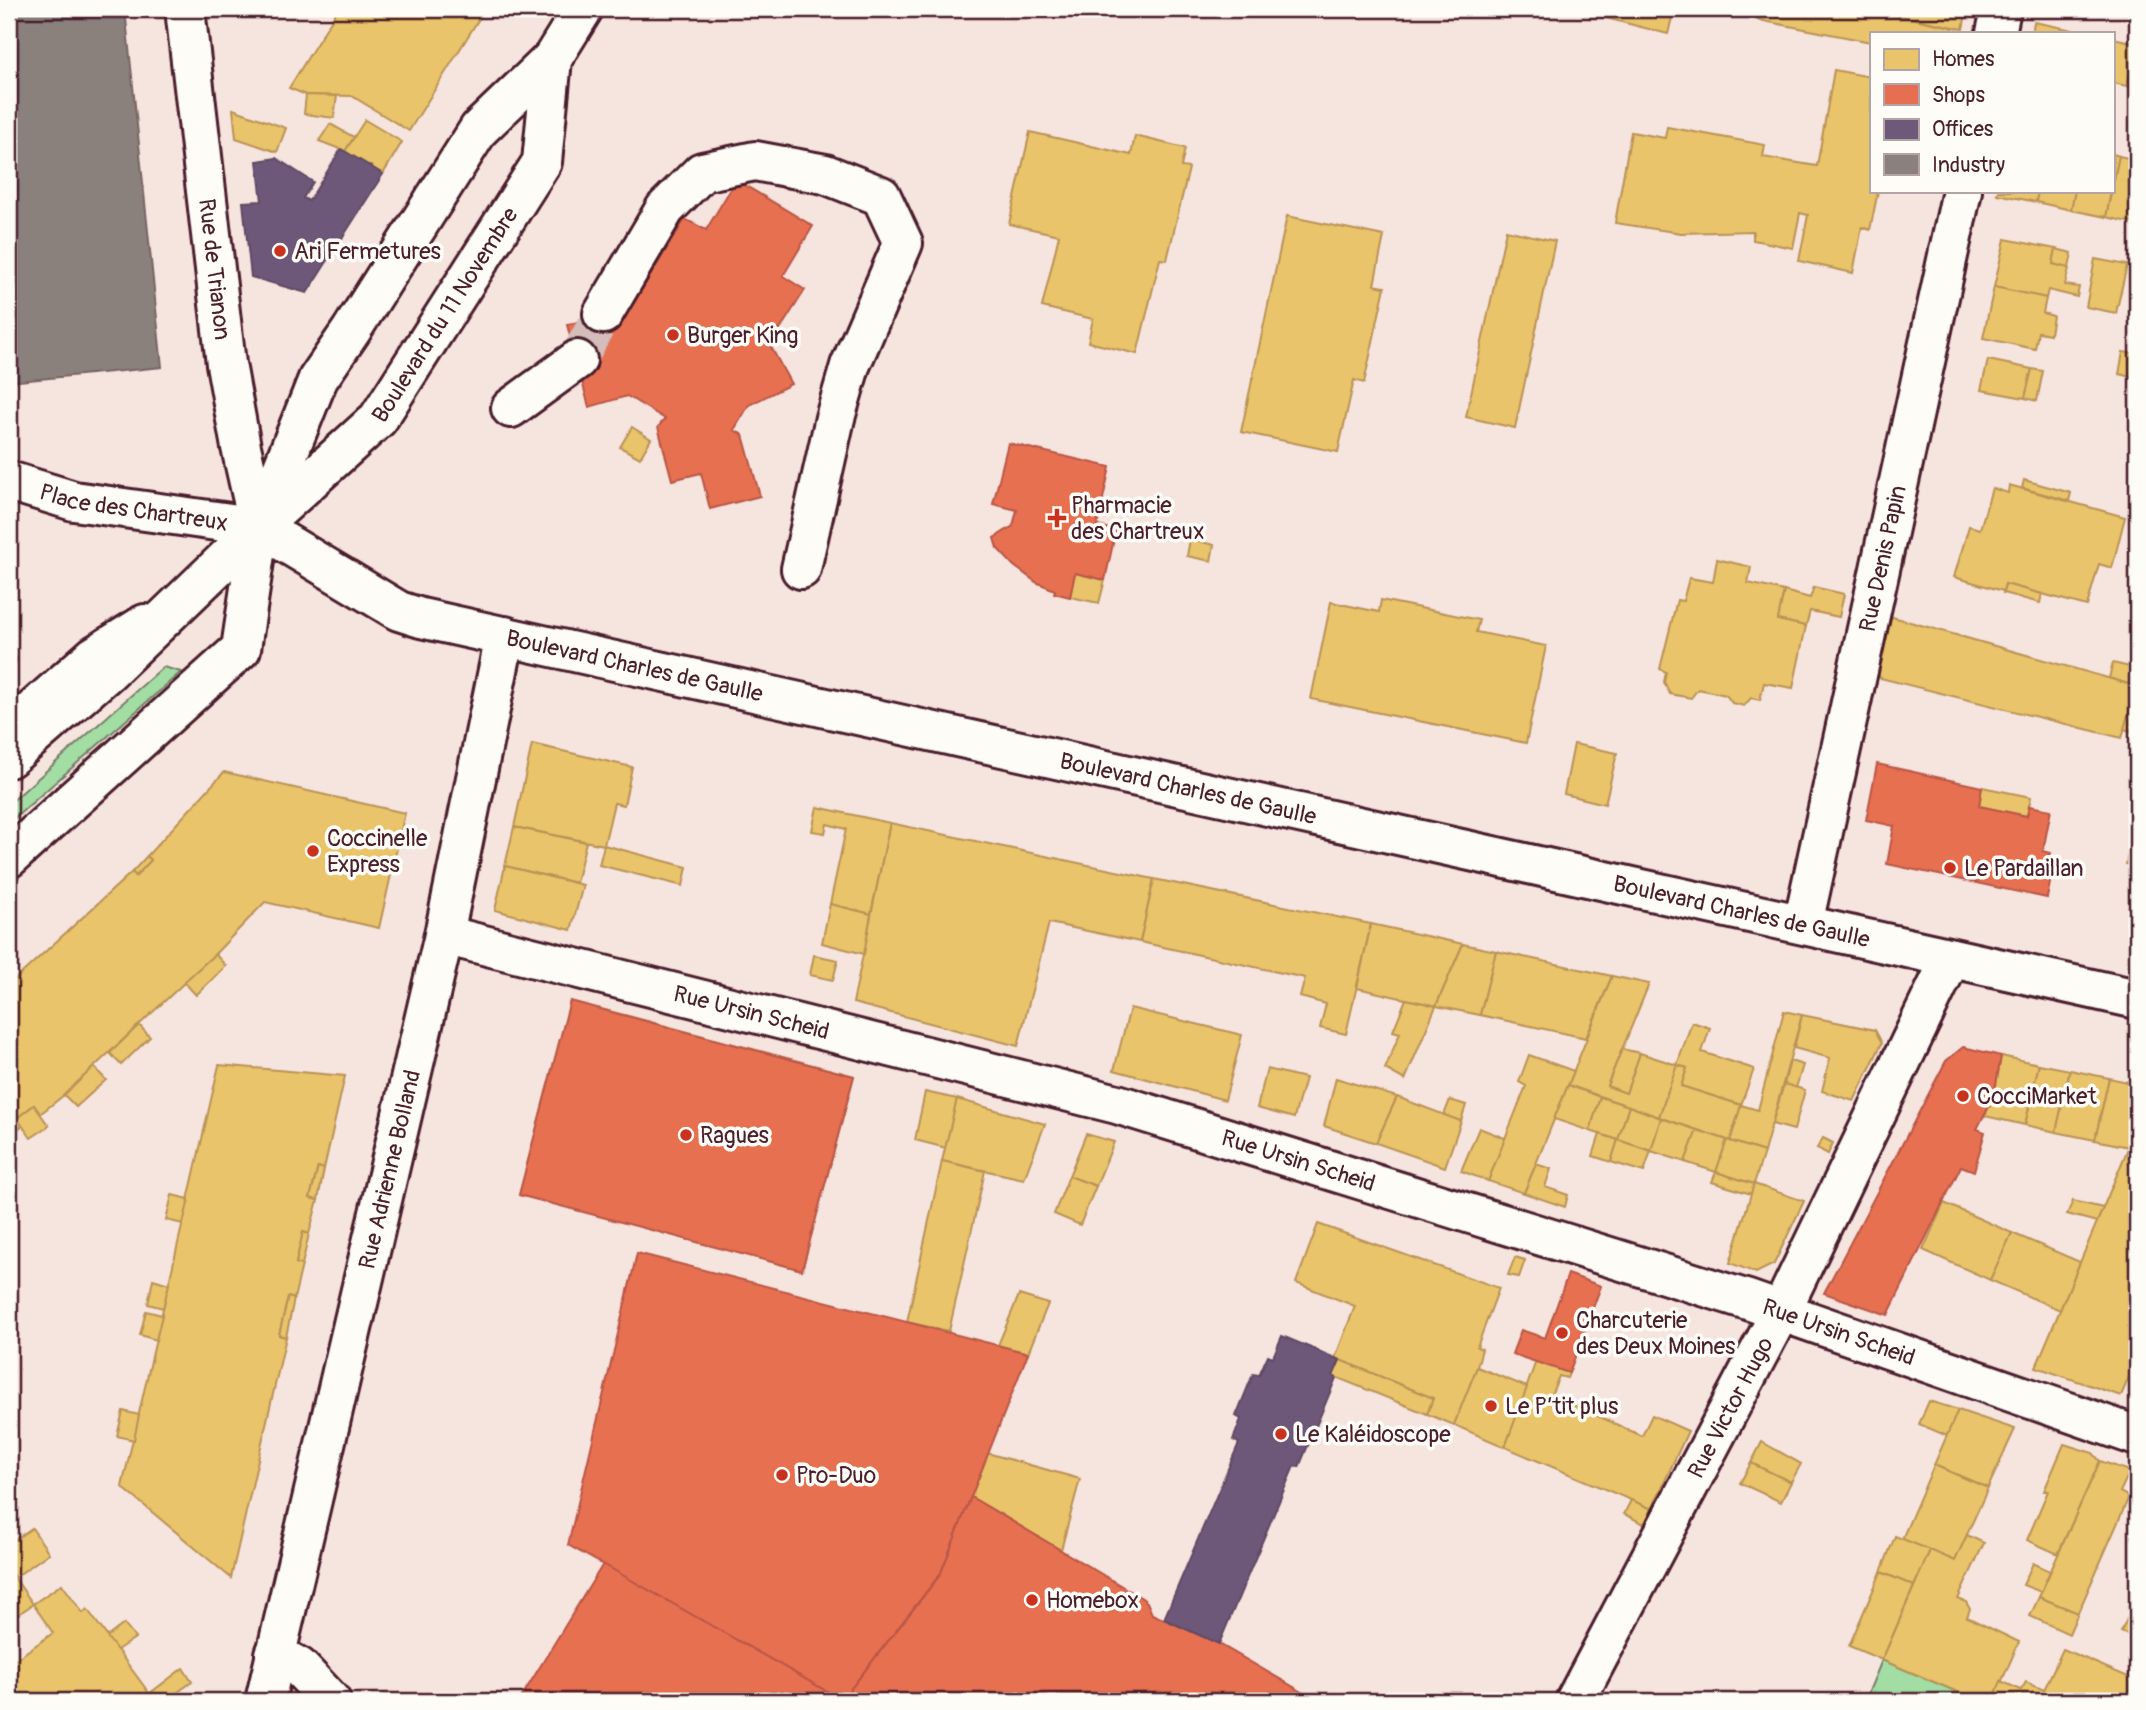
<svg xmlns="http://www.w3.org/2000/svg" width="2146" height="1710" viewBox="0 0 2146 1710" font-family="Pangolin,sans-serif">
<rect width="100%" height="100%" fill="#f6e4df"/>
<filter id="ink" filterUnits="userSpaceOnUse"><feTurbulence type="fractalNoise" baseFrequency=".0143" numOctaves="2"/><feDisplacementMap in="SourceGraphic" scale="14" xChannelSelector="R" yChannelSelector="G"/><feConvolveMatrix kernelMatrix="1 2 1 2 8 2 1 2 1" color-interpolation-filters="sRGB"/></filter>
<g filter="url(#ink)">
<g fill="#a2dda3" stroke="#767e67" stroke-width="2">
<path d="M163 667 181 672 9 823V804Z"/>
<path d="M1882 1660 1979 1701H1865Z"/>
</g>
<g fill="#e9c46a" stroke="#b99257" stroke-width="2">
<path d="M338 9H485L409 131 352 96 306 95 289 88Z"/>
<path d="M1587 9H1608L1606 18 1586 13Z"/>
<path d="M1608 9H1674L1668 34 1606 18Z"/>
<path d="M1761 9H1868L1953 27 1952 33H1871V42L1758 20Z"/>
<path d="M1868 9H1967L1963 29Z"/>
<path d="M2034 22 2073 30 2072 33H2032Z"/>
<path d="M2113 38 2137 43 2127 86 2113 83Z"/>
<path d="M2137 43V88L2127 86Z"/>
<path d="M1834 70 1871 77V191H1878L1870 230 1862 227 1853 273 1799 261 1808 215 1800 213 1793 248 1753 240V231L1681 233 1615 223 1631 132 1665 138 1667 127 1765 145 1763 157 1817 166Z"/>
<path d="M306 95 337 96 334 118 304 114Z"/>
<path d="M233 109 286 128 277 152 236 138Z"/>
<path d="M365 120 402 142 383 174 345 151Z"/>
<path d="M330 124 354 137 345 151 319 141Z"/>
<path d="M1030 132 1131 155 1135 136 1185 148 1181 167 1189 168 1167 260 1160 259 1137 354 1088 342 1093 319 1042 307 1059 235 1009 224Z"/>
<path d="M2113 154 2119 156 2113 184Z"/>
<path d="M2119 156 2137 160V224L2106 217Z"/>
<path d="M1998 191H2038L2036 202 1997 194Z"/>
<path d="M2038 191H2075L2071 210 2036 202Z"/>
<path d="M2075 191H2111L2106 217 2071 210Z"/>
<path d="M1287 216 1384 236 1374 285 1385 287 1364 383 1354 380 1338 452 1241 432Z"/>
<path d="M1506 230 1555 241 1515 428 1466 417Z"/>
<path d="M2005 239 2056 249 2053 264 2069 268 2065 285 2079 287 2077 297 2048 290 2046 298 1994 287Z"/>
<path d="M2056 249 2072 253 2069 268 2053 264Z"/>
<path d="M2095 259 2127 265 2116 313 2086 307Z"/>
<path d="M2137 282V303H2133Z"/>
<path d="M1994 287 2046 298 2043 313 2053 316 2050 334 2038 332 2035 349 1983 338Z"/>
<path d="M2123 352 2137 354V378L2119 374Z"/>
<path d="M1988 360 2032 369 2025 398 1981 390Z"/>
<path d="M2032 369 2043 371 2037 401 2025 398Z"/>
<path d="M632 427 651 439 640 458 620 447Z"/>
<path d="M2024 480 2071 493 2069 501 2022 488Z"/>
<path d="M2009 485 2125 517 2112 568 2099 564 2087 606 2005 584 2003 591 1954 577 1969 526 1980 529 1992 488 2008 493Z"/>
<path d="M1190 539 1214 545 1211 561 1187 556Z"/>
<path d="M1717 559 1751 567 1748 583 1784 591 1778 620 1806 626 1793 688 1764 683 1760 700 1751 698 1744 706 1732 703 1726 695 1698 689 1691 698 1670 694 1664 682 1666 672 1660 669 1677 600 1683 601 1689 578 1713 582Z"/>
<path d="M1075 573 1105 580 1099 603 1070 597Z"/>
<path d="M2005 584 2042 594 2040 603 2003 593Z"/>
<path d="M1814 587 1844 594 1839 617 1810 611 1806 626 1778 620 1784 591 1810 598Z"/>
<path d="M1381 600 1479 620 1476 632 1546 646 1526 743 1311 699 1331 602 1379 612Z"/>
<path d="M1889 616 2136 686 2122 738 1880 678 1876 668Z"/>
<path d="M9 645 17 660 9 669Z"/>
<path d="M2113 663 2134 668 2137 674 2136 686 2109 678Z"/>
<path d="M2136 686H2137V733L2124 729Z"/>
<path d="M532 744 632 767 624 805 614 803 604 845 514 827Z"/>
<path d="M1574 744 1617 753 1605 804 1564 794Z"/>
<path d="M224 772 405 813 379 928 265 902 215 954 64 1095 40 1114 34 1105 17 1118 23 1125 9 1136V985L132 872 136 876 151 860 147 856Z"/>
<path d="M1982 787 2031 797 2027 816 1979 806Z"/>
<path d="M817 807 890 823 871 914 830 904 846 829 827 824 825 833 812 831Z"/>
<path d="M2137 812V867L2126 864Z"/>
<path d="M890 823 1154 879 1140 942 1049 923 1018 1046 853 1003Z"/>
<path d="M514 827 586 842 576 883 505 866Z"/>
<path d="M604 845 687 867 683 886 599 865Z"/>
<path d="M147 856 151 860 136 876 132 872Z"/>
<path d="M505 866 583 885 571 930 495 910Z"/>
<path d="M1154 879 1371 924 1346 1034 1320 1028 1326 1004 1300 997 1305 978 1140 942Z"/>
<path d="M830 904 871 914 864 954 822 943Z"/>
<path d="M1371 924 1463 944 1436 1006 1357 988Z"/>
<path d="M1463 944 1496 951 1480 1015 1436 1006Z"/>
<path d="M1496 951 1612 976 1586 1038 1480 1015Z"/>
<path d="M215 954 226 966 196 995 184 982Z"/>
<path d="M814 955 838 960 833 980 810 975Z"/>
<path d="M1612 976 1649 984 1607 1086 1626 1093 1640 1053 1677 1065 1659 1117 1568 1085Z"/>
<path d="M1406 999 1436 1006 1405 1080 1385 1069 1400 1033 1393 1031Z"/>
<path d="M570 1001 632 1017 585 1212 519 1195Z"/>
<path d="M1130 1008 1242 1035 1225 1100 1114 1070Z"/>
<path d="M1784 1011 1802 1015 1764 1152 1730 1141 1741 1105 1758 1110Z"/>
<path d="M1802 1015 1875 1030 1882 1043 1854 1101 1822 1091 1830 1058 1794 1048Z"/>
<path d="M632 1017 854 1076 802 1270 585 1212Z"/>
<path d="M1692 1022 1710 1028 1702 1052 1754 1069 1741 1105 1681 1086 1687 1068 1677 1065Z"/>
<path d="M139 1025 150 1037 121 1065 110 1053Z"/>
<path d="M1622 1049 1640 1053 1626 1093 1607 1086Z"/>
<path d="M1529 1055 1574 1071 1524 1193 1488 1181 1526 1086 1519 1082Z"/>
<path d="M2001 1056 2039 1064 2025 1125 1985 1116 1994 1096Z"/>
<path d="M1790 1061 1803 1065 1796 1088 1784 1084Z"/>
<path d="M2039 1064 2070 1070 2056 1132 2025 1125Z"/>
<path d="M219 1065 345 1076 324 1169 318 1167 310 1198 318 1200 309 1234 303 1232 296 1263 302 1265 294 1299 288 1297 279 1335 286 1337 231 1578 122 1487Z"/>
<path d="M1677 1065 1687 1068 1681 1086 1741 1105 1730 1141 1659 1117Z"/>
<path d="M94 1067 106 1080 76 1107 64 1095Z"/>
<path d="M1267 1069 1305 1078 1294 1118 1257 1108Z"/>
<path d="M2070 1070 2109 1078 2095 1140 2056 1132Z"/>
<path d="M1336 1078 1397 1097 1376 1143 1324 1126Z"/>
<path d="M2109 1078 2137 1084V1127L2129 1147 2095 1140Z"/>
<path d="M1784 1084 1805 1090 1794 1130 1772 1124Z"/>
<path d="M1568 1085 1600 1097 1590 1131 1554 1119Z"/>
<path d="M925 1092 957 1099 946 1148 915 1140Z"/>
<path d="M1397 1097 1461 1121 1445 1167 1376 1143Z"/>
<path d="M1600 1097 1629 1106 1618 1140 1590 1131Z"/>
<path d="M957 1099 1045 1124 1024 1179 942 1161Z"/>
<path d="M1450 1100 1466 1105 1461 1121 1444 1115Z"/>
<path d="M34 1105 49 1126 31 1138 17 1118Z"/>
<path d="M1629 1106 1661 1118 1651 1151 1618 1140Z"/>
<path d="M1661 1118 1697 1130 1685 1162 1651 1151Z"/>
<path d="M2137 1127V1358L2121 1396 2036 1367Z"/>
<path d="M1479 1128 1505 1138 1488 1181 1461 1171Z"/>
<path d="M1697 1130 1727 1140 1716 1172 1685 1162Z"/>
<path d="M1086 1134 1114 1142 1096 1186 1069 1176Z"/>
<path d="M1600 1134 1618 1140 1611 1162 1593 1156Z"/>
<path d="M1823 1138 1833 1143 1828 1154 1817 1148Z"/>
<path d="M1618 1140 1651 1151 1644 1172 1611 1162Z"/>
<path d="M1727 1140 1764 1152 1754 1184 1716 1172Z"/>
<path d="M942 1161 985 1171 949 1331 907 1322Z"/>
<path d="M1536 1164 1551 1169 1545 1187 1568 1195 1565 1207 1524 1193Z"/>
<path d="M318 1167 324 1169 318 1200 310 1198Z"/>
<path d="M1716 1172 1754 1184 1751 1194 1712 1182Z"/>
<path d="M1069 1176 1096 1186 1080 1225 1054 1214Z"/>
<path d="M1754 1184 1804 1201 1774 1264 1756 1273 1730 1263Z"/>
<path d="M172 1195 189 1199 183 1224 166 1220Z"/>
<path d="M2073 1201 2103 1208 2097 1222 2067 1214Z"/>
<path d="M1944 1203 2012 1233 1990 1280 1923 1250Z"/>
<path d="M1318 1224 1499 1288 1477 1347 1482 1349 1477 1367 1454 1425 1427 1414 1433 1398 1335 1358 1355 1306 1296 1283Z"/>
<path d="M303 1232 309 1234 302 1265 296 1263Z"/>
<path d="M2012 1233 2080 1262 2060 1310 1990 1280Z"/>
<path d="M1515 1257 1525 1260 1519 1277 1508 1275Z"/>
<path d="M153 1279 169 1284 163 1308 148 1304Z"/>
<path d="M1019 1295 1048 1304 1028 1353 998 1345Z"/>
<path d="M288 1297 294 1299 286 1337 279 1335Z"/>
<path d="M146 1311 162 1315 156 1340 140 1335Z"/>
<path d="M1340 1360 1433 1398 1427 1414 1333 1376Z"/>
<path d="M1536 1361 1569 1373 1567 1378 1559 1376 1551 1395 1642 1436 1652 1415 1688 1431 1652 1509 1505 1447Z"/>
<path d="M1477 1367 1527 1387 1505 1447 1454 1425Z"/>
<path d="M1929 1401 1958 1410 1947 1436 1919 1424Z"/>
<path d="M1958 1410 2015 1429 1988 1488 1934 1465Z"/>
<path d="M123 1411 139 1415 134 1440 117 1436Z"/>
<path d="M1762 1442 1801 1464 1791 1482 1751 1463Z"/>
<path d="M2064 1444 2093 1453 2100 1461 2058 1554 2027 1540 2048 1491H2044Z"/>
<path d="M987 1453 1080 1479 1061 1550 971 1497Z"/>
<path d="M2100 1461 2130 1471 2120 1492 2129 1497 2078 1613 2039 1597Z"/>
<path d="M1751 1463 1791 1482 1781 1502 1740 1483Z"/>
<path d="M1934 1465 1988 1488 1955 1561 1902 1539Z"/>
<path d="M1631 1500 1652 1509 1644 1524 1624 1514Z"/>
<path d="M32 1528 49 1553 14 1578 9 1570V1544Z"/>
<path d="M1967 1535 1984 1543 1958 1599 1966 1602 1970 1609 1967 1617 2019 1642 1993 1701H1979L1882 1660 1930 1550 1955 1561Z"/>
<path d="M1895 1536 1930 1550 1914 1586 1881 1572Z"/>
<path d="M2033 1563 2050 1571 2041 1592 2023 1585Z"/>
<path d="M9 1570 33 1604 9 1621Z"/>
<path d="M1881 1572 1914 1586 1882 1660 1849 1646Z"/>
<path d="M62 1584 83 1613 87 1609 155 1701H9V1664L53 1633 33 1604Z"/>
<path d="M2039 1597 2078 1613 2069 1634 2030 1616Z"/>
<path d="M2137 1598V1639L2121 1632Z"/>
<path d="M124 1624 135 1638 117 1650 107 1637Z"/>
<path d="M2063 1649 2128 1677 2132 1668 2137 1670V1701H1993L2001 1681 2021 1690 2026 1682 2044 1690Z"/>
<path d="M183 1668 192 1682 165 1701H155L149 1694Z"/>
</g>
<g fill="#e76f51" stroke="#b85746" stroke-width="2">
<path d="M736 180 813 226 783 276 805 290 770 345 791 384 749 405 734 430 743 435 760 496 710 509 701 473 672 480 658 427 665 419 627 396 589 407 567 325 631 307 685 219 706 230Z"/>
<path d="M1008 443 1110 467 1097 526 1116 530 1105 580 1075 573 1070 597 1054 593 1055 590 1036 582 1014 566 997 548 994 538 1013 526 1017 510 993 504Z"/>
<path d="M1877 764 1982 787 1979 806 2027 816 2029 806 2051 810 2043 851 2051 853 2050 862 2054 863 2047 898 1887 864 1894 826 1866 820Z"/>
<path d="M570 1001 854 1076 802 1270 519 1195Z"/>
<path d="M1963 1047 2001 1056 1994 1096 1977 1129 1985 1132 1974 1171 1961 1166 1888 1315 1824 1293 1946 1061Z"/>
<path d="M637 1253 1028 1353 941 1573 842 1700 568 1545Z"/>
<path d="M1568 1274 1601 1286 1569 1373 1512 1354 1521 1330 1545 1338Z"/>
<path d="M971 1497 1142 1598 1147 1602 1152 1614 1219 1644 1318 1701H519L603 1564 842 1700 940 1575Z"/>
</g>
<g fill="#6d597a" stroke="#624862" stroke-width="2">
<path d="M341 149 383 174 307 293 251 277 243 202 262 201 257 161 276 158 313 182 303 198 309 201Z"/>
<path d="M1282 1336 1340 1360 1333 1376 1336 1378 1299 1467 1294 1466 1219 1644 1164 1619 1239 1443 1233 1440 1241 1419 1236 1416 1253 1374 1259 1375 1268 1355 1273 1357Z"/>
</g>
<path fill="#8a817c" stroke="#776464" stroke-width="2" d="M9 9H125L162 367 9 382Z"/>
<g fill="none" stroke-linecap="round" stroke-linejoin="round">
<path stroke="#d4bdbb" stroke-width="38" stroke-dasharray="38 19" stroke-linecap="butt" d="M577 360 603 314"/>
<defs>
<g id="minor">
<path id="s1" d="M185 9 226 364 241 447 259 527"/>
<path d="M1996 33 2001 9"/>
<path d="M603 314 665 209 702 172 755 161 825 174 881 196 903 243 850 366 835 418 801 569"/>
<path d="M511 408 577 360"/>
<path id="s2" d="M9 481 74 501 259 527 399 611 421 618 2137 999"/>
<path d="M9 731 94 656 145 624"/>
<path id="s3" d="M1803 924 1962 191"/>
<path id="s4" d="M444 935 1117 1104 1748 1300 2137 1436"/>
<path d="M275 1654 299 1667 331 1701"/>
<path id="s5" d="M265 1701 444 935 505 636"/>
<path id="s6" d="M1575 1701 1781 1311 1951 958"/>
</g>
<g id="major">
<path id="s7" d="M9 758 107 673 259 527 378 419 542 162 552 59"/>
<path d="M9 858 241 649 259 527 318 379 351 331 479 129 552 59 583 9"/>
</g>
</defs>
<use href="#minor" stroke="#4a1f2b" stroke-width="44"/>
<use href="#major" stroke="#4a1f2b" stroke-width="44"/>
<use href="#minor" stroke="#fdfcf7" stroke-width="38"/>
<use href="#major" stroke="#fdfcf7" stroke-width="38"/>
</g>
</g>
<g fill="#c8321e" stroke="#fdfcf7" stroke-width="2.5">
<circle cx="280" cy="251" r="7"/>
<circle cx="673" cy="335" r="7"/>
<path d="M1053.5 507.5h7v7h7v7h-7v7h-7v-7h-7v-7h7z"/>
<circle cx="313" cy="851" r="7"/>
<circle cx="1950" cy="868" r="7"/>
<circle cx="1963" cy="1096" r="7"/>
<circle cx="686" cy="1135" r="7"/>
<circle cx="1562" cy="1333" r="7"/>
<circle cx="1491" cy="1406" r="7"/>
<circle cx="1281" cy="1434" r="7"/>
<circle cx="782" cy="1475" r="7"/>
<circle cx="1032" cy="1600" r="7"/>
</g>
<g text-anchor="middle" stroke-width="7" stroke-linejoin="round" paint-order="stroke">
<g font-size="23" fill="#4a1f2b" stroke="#fdfcf7" text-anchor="start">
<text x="294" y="259">Ari Fermetures</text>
<text x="687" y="343">Burger King</text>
<text x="1071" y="513">Pharmacie<tspan x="1071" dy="26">des Chartreux</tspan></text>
<text x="327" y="846">Coccinelle<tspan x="327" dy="26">Express</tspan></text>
<text x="1964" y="876">Le Pardaillan</text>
<text x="1977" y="1104">CocciMarket</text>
<text x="700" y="1143">Ragues</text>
<text x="1576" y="1328">Charcuterie<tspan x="1576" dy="26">des Deux Moines</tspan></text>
<text x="1505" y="1414">Le P’tit plus</text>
<text x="1295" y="1442">Le Kaléidoscope</text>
<text x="796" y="1483">Pro-Duo</text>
<text x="1046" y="1608">Homebox</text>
</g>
<g font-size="23" fill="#4a1f2b" stroke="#fdfcf7">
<text dy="8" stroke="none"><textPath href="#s1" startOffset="262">Rue de Trianon</textPath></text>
<text dy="8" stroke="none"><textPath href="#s7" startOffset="625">Boulevard du 11 Novembre</textPath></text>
<text dy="8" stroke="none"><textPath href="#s2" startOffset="128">Place des Chartreux</textPath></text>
<text dy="8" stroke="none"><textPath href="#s3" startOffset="374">Rue Denis Papin</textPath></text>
<text dy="8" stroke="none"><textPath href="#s2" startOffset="660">Boulevard Charles de Gaulle</textPath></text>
<text dy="8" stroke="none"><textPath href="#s2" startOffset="1227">Boulevard Charles de Gaulle</textPath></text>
<text dy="8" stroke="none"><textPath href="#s2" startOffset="1794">Boulevard Charles de Gaulle</textPath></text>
<text dy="8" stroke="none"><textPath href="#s4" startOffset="317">Rue Ursin Scheid</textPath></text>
<text dy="8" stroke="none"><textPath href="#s4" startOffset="884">Rue Ursin Scheid</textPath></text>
<text dy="8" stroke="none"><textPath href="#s5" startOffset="546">Rue Adrienne Bolland</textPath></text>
<text dy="8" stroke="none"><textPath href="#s4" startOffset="1451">Rue Ursin Scheid</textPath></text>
<text dy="8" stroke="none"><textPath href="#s6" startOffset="332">Rue Victor Hugo</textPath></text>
</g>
</g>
<rect width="2146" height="1710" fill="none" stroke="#fdfcf7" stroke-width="35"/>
<rect x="18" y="18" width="2111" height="1675" fill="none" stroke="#4a1f2b" stroke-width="2.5" filter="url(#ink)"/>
<rect x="1870" y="32" width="245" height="161" fill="#fdfcf7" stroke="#b5a4a5" stroke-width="2"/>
<rect x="1884" y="49" width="35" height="21" fill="#e9c46a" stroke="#b5a4a5" stroke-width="2"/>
<text x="1932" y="66" font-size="21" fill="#4a1f2b">Homes</text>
<rect x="1884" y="84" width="35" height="21" fill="#e76f51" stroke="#b5a4a5" stroke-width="2"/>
<text x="1932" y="102" font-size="21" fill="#4a1f2b">Shops</text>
<rect x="1884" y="119" width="35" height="21" fill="#6d597a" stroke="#b5a4a5" stroke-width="2"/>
<text x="1932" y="136" font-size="21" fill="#4a1f2b">Offices</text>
<rect x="1884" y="154" width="35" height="21" fill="#8a817c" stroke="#b5a4a5" stroke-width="2"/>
<text x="1932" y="172" font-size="21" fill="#4a1f2b">Industry</text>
</svg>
